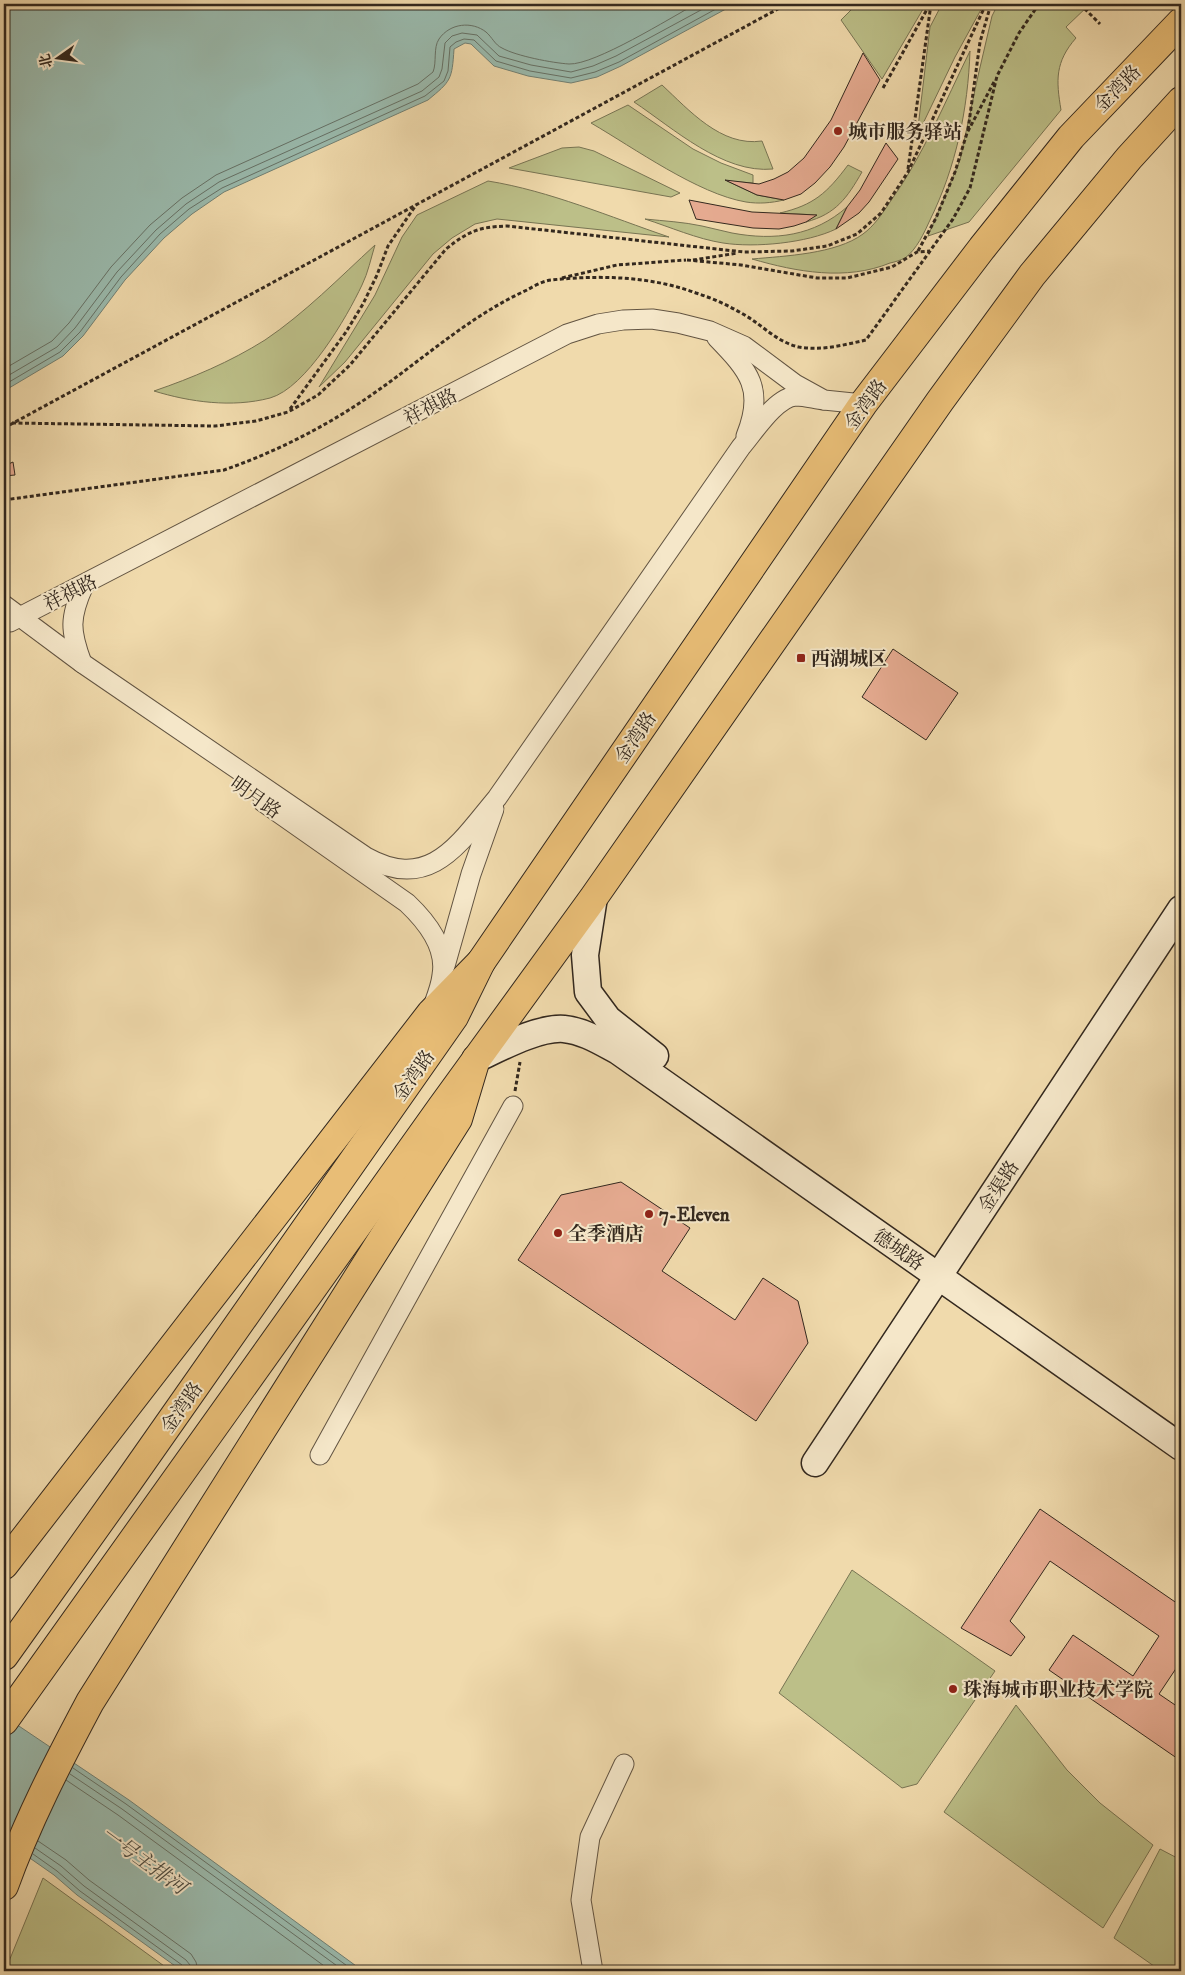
<svg xmlns="http://www.w3.org/2000/svg" width="1185" height="1975" viewBox="0 0 1185 1975" font-family="'IM FELL DW Pica','Noto Serif SC',serif">
<rect width="100%" height="100%" fill="#f0daac"/>
<filter id="stains"><feTurbulence type="fractalNoise" baseFrequency=".004" numOctaves="4"/><feColorMatrix values="0 0 0 0 .2 0 0 0 0 .09 0 0 0 0 .02 0 0 0 .5 -.17"/></filter>
<radialGradient id="worn" r=".72"><stop offset=".6" stop-color="#630" stop-opacity="0"/><stop offset="1" stop-color="#630" stop-opacity=".3"/></radialGradient>
<g fill="#bcbf88" stroke="#787453">
<path d="M857 4H926L882 79 841 20Z"/>
<path d="M942 4H984L955 57 917 136 930 27Z"/>
<path d="M998 4H1090L1066 27 1076 38C1055 62 1056 80 1061 110L969 222 928 236 960 160 978 76 992 16Z"/>
<path d="M970 51C968 109 956 167 930 220 924 233 917 249 905 258 901 260 895 262 890 263 846 281 797 272 752 259 785 256 836 254 863 234 874 226 882 214 890 202 923 156 945 102 970 51Z"/>
<path d="M662 85C689 110 721 147 762 141L773 169C723 174 673 128 634 102Z"/>
<path d="M628 105 693 149 721 163 753 175V183L727 181 757 195 784 200C771 203 759 204 746 202 698 194 634 148 591 123Z"/>
<path d="M579 147 594 151 680 193 671 197 509 168 562 148Z"/>
<path d="M848 165 862 172C847 198 836 214 806 222L816 215 780 213C814 205 827 193 848 165Z"/>
<path d="M488 181C550 191 610 217 669 237L497 219 475 224 452 238 433 254 345 362 319 387 375 295 402 237 417 215Z"/>
<path d="M847 207 836 229C807 243 755 248 723 243 697 239 670 227 645 219 664 221 684 222 702 226 712 228 722 231 732 233 775 241 814 236 847 207Z"/>
<path d="M375 245C371 258 368 273 362 285 347 317 306 388 270 398 232 408 190 402 154 391 192 378 230 362 265 340 305 313 339 278 375 245Z"/>
<path d="M852 1570 995 1671 917 1784 902 1788 779 1693Z"/>
<path d="M1016 1705 1067 1770 1100 1803 1153 1845 1103 1928 944 1812Z"/>
<path d="M1160 1849 1181 1860V1971H1161L1114 1938Z"/>
<path d="M43 1878 171 1971H5Z"/>
</g>
<g fill="#9abaad" stroke="#718074">
<path d="M4 4H735L621 66 597 77 571 83 528 76 494 66 471 44 465 43 454 49C452 80 451 81 428 100L224 192 192 214 164 238 125 280 83 336 63 356 4 391Z"/>
<path d="M4 1716 129 1800 363 1971H182L77 1895 54 1875 4 1840Z"/>
</g>
<g fill="none" stroke-linecap="round" stroke-linejoin="round">
<g stroke="#667166" stroke-width="1">
<path d="M4 369 52 341 69 323 111 267 150 225 182 198 216 175 418 84 433 72C437 62 433 48 439 39 450 23 472 21 486 32 492 37 495 45 502 48 516 56 553 63 569 64 595 65 670 18 696 4"/>
<path d="M4 378 57 347 75 328 117 272 156 230 186 204 219 182 422 91 439 77 442 69 445 43 452 36 462 33 477 35 499 56 531 65 571 72 593 66 616 56 712 4"/>
<path d="M4 385 60 352 80 332 121 277 160 234 189 209 222 188 425 96 444 81 448 71 450 47 456 42 464 39 474 40 496 61 530 71 571 78 595 72 619 62 725 4"/>
<path d="M73 1768 126 1804 354 1971"/>
<path d="M70 1774 122 1809 344 1971"/>
<path d="M66 1780 118 1815 331 1971"/>
<path d="M38 1841 66 1860 89 1880 191 1954 196 1962 198 1971"/>
<path d="M35 1848 61 1866 84 1886 186 1960 190 1965 191 1971"/>
<path d="M33 1854 57 1871 80 1891 182 1965 184 1971"/>
</g>
</g>
<g fill="#e6ab91" stroke="#33281e">
<path d="M863 53 880 80 844 147 830 167 815 183 801 194 784 200 757 195 725 180 759 184 774 179 788 172 804 158 831 120Z"/>
<path d="M886 143 898 159 869 202 859 213 836 229 847 207 860 190Z"/>
<path d="M689 200 752 212 817 215 806 222 794 226 779 229 753 228 696 219Z"/>
<path d="M13 462 15 475 4 476V466Z"/>
<path d="M893 649 958 693 926 740 862 697Z"/>
<path d="M621 1182 690 1228 662 1271 735 1320 763 1278 798 1301 808 1343 756 1421 518 1260 561 1195Z"/>
<path d="M1040 1509 1181 1606V1661L1159 1694 1181 1709V1761L1049 1670 1073 1635 1133 1676 1159 1636 1050 1561 1010 1621 1025 1637 1011 1656 961 1628Z"/>
</g>
<g fill="none" stroke-linecap="round" stroke-linejoin="round">
<defs>
<g id="street">
<path d="M717 338C749 371 765 389 746 436"/>
<path d="M4 605 82 663 366 857C431 893 460 842 497 798L741 447C754 432 776 397 796 396 805 396 815 399 824 400"/>
<path d="M10 622 567 334 598 324 623 320 652 319 678 323 710 331 744 346 795 384 824 400 863 404"/>
<path d="M82 663C70 631 69 618 84 585"/>
<path d="M263 802 407 903C426 921 447 947 442 975 441 986 436 998 432 1009"/>
<path d="M445 966 471 874 494 809"/>
<path d="M320 1455 513 1106"/>
<path d="M593 1971 581 1900 590 1837 624 1764"/>
</g>
<g id="secondary">
<path d="M594 897 585 955 588 992 608 1019 655 1056"/>
<path d="M476 1059C500 1048 538 1027 564 1029 584 1031 601 1042 618 1051L1181 1447"/>
<path d="M815 1463 1181 909"/>
</g>
<g id="primary">
<path d="M4 1656 128 1482 454 1017 481 962 863 404 982 248 1071 137 1181 22"/>
<path d="M4 1721 441 1108 594 897 940 401 1032 275 1129 158 1181 101"/>
</g>
<g id="highway">
<path d="M4 1565 431 1013 481 962"/>
<path d="M4 1886C27 1822 58 1762 90 1702L458 1119 476 1059"/>
</g>
</defs>
<use href="#street" stroke="#625442" stroke-width="21"/>
<use href="#secondary" stroke="#33281e" stroke-width="29"/>
<use href="#primary" stroke="#33281e" stroke-width="30"/>
<use href="#highway" stroke="#33281e" stroke-width="30"/>
<g stroke="#33281e" stroke-width="3" stroke-dasharray="4 2.5" stroke-linecap="butt">
<path d="M1080 4 1100 24"/>
<path d="M883 88 930 4"/>
<path d="M968 130 980 42 991 4"/>
<path d="M908 169 931 4"/>
<path d="M918 251 936 218 955 172 967 133 994 82"/>
<path d="M687 260 741 265 817 278H847L892 267 917 252 930 251"/>
<path d="M693 260 738 253"/>
<path d="M562 278 617 265 686 260"/>
<path d="M290 409 346 332 363 304 377 275 388 246 416 205"/>
<path d="M12 423 215 426 256 421 288 412 318 395 350 365 446 249C469 231 478 227 507 226L744 252 792 251 827 246 857 234 881 213 908 172 986 4"/>
<path d="M4 428 787 4"/>
<path d="M4 500 224 470C270 454 317 431 358 404 415 367 465 318 527 290 534 286 543 281 551 280 599 275 650 276 696 293 715 299 734 308 751 319 766 329 780 343 799 347 821 351 844 345 866 340L953 219 970 188 997 76 1019 33 1039 4"/>
<path d="M515 1091 520 1062"/>
</g>
<use href="#street" stroke="#f5e7c9" stroke-width="19"/>
<use href="#secondary" stroke="#f5e7c9" stroke-width="26"/>
<use href="#primary" stroke="#e8bd76" stroke-width="28"/>
<use href="#highway" stroke="#e8bd76" stroke-width="28"/>
</g>
<g fill="#8f2418" stroke="#f5e7c9" stroke-width="2">
<circle cx="838" cy="131" r="5"/>
<rect x="796" y="653" width="10" height="10" rx="2.5"/>
<circle cx="649" cy="1214" r="5"/>
<circle cx="558" cy="1233" r="5"/>
<circle cx="953" cy="1689" r="5"/>
</g>
<g text-anchor="middle" stroke-width="4" stroke-linejoin="round" paint-order="stroke">
<g font-size="19" fill="#33281e" stroke="#f5e7c9">
<text transform="translate(1117 88) rotate(-46)" y="7">金湾路</text>
<text transform="translate(865 404) rotate(-54)" y="7">金湾路</text>
<text transform="translate(430 406) rotate(-27)" y="7">祥祺路</text>
<text transform="translate(70 592) rotate(-26)" y="7">祥祺路</text>
<text transform="translate(635 737) rotate(-56)" y="7">金湾路</text>
<text transform="translate(256 797) rotate(35)" y="7">明月路</text>
<text transform="translate(413 1075) rotate(-55)" y="7">金湾路</text>
<text transform="translate(998 1186) rotate(-57)" y="7">金渠路</text>
<text transform="translate(899 1249) rotate(35)" y="7">德城路</text>
<text transform="translate(181 1407) rotate(-55)" y="7">金湾路</text>
</g>
<g font-size="19" font-weight="bold" fill="#33281e" stroke="#f5e7c9" text-anchor="start">
<text x="848" y="138">城市服务驿站</text>
<text x="811" y="665">西湖城区</text>
<text x="659" y="1221">7-Eleven</text>
<text x="568" y="1240">全季酒店</text>
<text x="963" y="1696">珠海城市职业技术学院</text>
</g>
<g font-size="20" font-style="italic" fill="#4d4c42" stroke="#f5e7c9">
<text transform="translate(144 1860) rotate(36)" y="7">一号主排河</text>
</g>
</g>
<rect width="1185" height="1975" fill="none" stroke="#f0daac" stroke-width="20"/>
<rect x="5" y="5" width="1175" height="1965" fill="none" stroke="#33281e" stroke-width="2.5"/>
<rect x="10" y="10" width="1165" height="1955" fill="none" stroke="#33281e"/>
<g transform="translate(58 58) rotate(256)" stroke="#f5e7c9" stroke-width="4" paint-order="stroke">
<path d="M0-4L9 19L0 12L-9 19Z" fill="#33281e"/>
<text y="-8" font-size="14" font-weight="bold" text-anchor="middle" fill="#33281e">北</text>
</g>
<rect width="100%" height="100%" filter="url(#stains)"/>
<rect width="100%" height="100%" fill="url(#worn)"/>
</svg>
